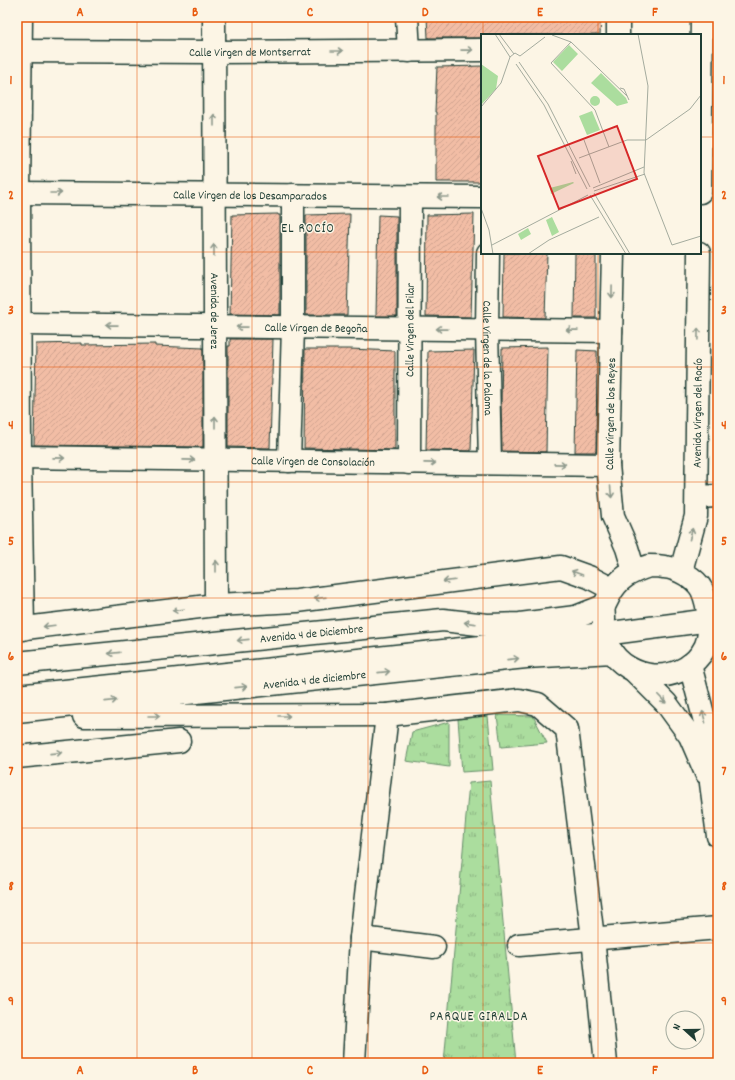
<svg xmlns="http://www.w3.org/2000/svg" width="735" height="1080" viewBox="0 0 735 1080" font-family="Dekko,sans-serif">
<defs>
<pattern id="grass-tufts" width="24" height="20" patternUnits="userSpaceOnUse"><rect width="24" height="20" fill="#abdd9e"/><path d="M3 7l-1-3M5 7V3M7 7l1-3M15 17l-1-3M17 17v-4M19 17l1-3" fill="none" stroke="#8bb482"/></pattern>
<pattern id="building-hatch" width="6" height="6" patternUnits="userSpaceOnUse"><rect width="6" height="6" fill="#f2bda5"/><path d="M-1 1l2-2M0 6l6-6M5 7l2-2" fill="none" stroke="#cfa38f"/></pattern>
</defs>
<rect width="100%" height="100%" fill="#fcf5e5"/>
<filter id="ink" filterUnits="userSpaceOnUse"><feTurbulence type="fractalNoise" baseFrequency=".025" numOctaves="2"/><feDisplacementMap in="SourceGraphic" scale="8" xChannelSelector="R" yChannelSelector="G"/><feConvolveMatrix kernelMatrix="1 2 1 2 8 2 1 2 1" color-interpolation-filters="sRGB"/></filter>
<g filter="url(#ink)">
<g fill="url(#grass-tufts)" stroke="#658d69">
<path d="M497 715 533 716 547 743 501 747Z"/>
<path d="M488 716 493 770 462 772 458 719Z"/>
<path d="M449 722V767L406 761 412 732Z"/>
<path d="M490 781 516 1063H444L469 783Z"/>
</g>
<g fill="url(#building-hatch)" stroke="#1f3d34">
<path d="M427 17H601L600 35H482V38H428Z"/>
<path d="M482 66V182H436V112H435L437 67Z"/>
<path d="M278 214V215H280V315L230 314 232 215Z"/>
<path d="M350 214 347 315H306V215Z"/>
<path d="M474 214 471 317 426 316 427 215Z"/>
<path d="M378 215 397 216V316H376Z"/>
<path d="M504 253H547L545 318 503 317Z"/>
<path d="M575 253H596V318H574Z"/>
<path d="M230 339H273L270 448 228 447V346H230Z"/>
<path d="M82 343V345L155 344V346L203 348V447L34 445 36 344Z"/>
<path d="M548 347 546 452 502 451 501 403 502 348Z"/>
<path d="M305 349H350L395 351V450L304 448Z"/>
<path d="M474 350 471 451 426 450 428 351Z"/>
<path d="M577 350 597 351 596 452H575Z"/>
</g>
<g fill="none" stroke-linecap="round" stroke-linejoin="round">
<defs>
<g id="minor">
<path d="M21 17 19 193 20 457 23 629"/>
<path id="s1" d="M214 17 216 605"/>
<path d="M407 17 409 51"/>
<path d="M618 35V17"/>
<path id="s2" d="M17 51 214 52 482 50"/>
<path d="M700 192 702 17"/>
<path id="s3" d="M17 193 482 197"/>
<path id="s4" d="M488 253 487 329 490 463"/>
<path d="M613 253 608 465 613 516 627 548 634 571"/>
<path id="s5" d="M20 324 611 331"/>
<path id="s6" d="M17 457 608 465"/>
<path d="M289 461 293 327V195"/>
<path id="s7" d="M409 463 410 197"/>
<path d="M697 497 718 496"/>
<path id="s8" d="M681 571 696 516 699 253"/>
<path d="M17 629 216 605 297 601 561 567 589 577 612 589"/>
<path d="M690 665 708 733 712 755 711 783 718 836"/>
<path d="M634 671 666 703 690 736 706 773"/>
<path d="M17 696 604 634 718 619"/>
<path d="M17 757 179 741"/>
<path d="M361 938 434 947"/>
<path d="M519 945 718 928"/>
<path d="M354 1063 361 938 387 715 519 700 538 704 567 729 593 938 606 1063"/>
</g>
<g id="major">
<path d="M649 566C654 566 660 566 664 567 677 568 696 578 702 590 706 599 708 609 709 619 709 632 710 642 701 654 678 685 629 682 609 648 604 639 603 629 604 619 604 615 603 610 604 607 605 603 608 599 609 596 618 578 631 572 649 566Z"/>
<path id="s9" d="M17 663 443 620 487 625 520 624 576 617 604 606"/>
<path id="s10" d="M17 711 526 657 612 652"/>
<path d="M84 716 387 715"/>
</g>
</defs>
<use href="#minor" stroke="#1f3d34" stroke-width="25"/>
<use href="#major" stroke="#1f3d34" stroke-width="25"/>
<use href="#minor" stroke="#fcf5e5" stroke-width="22"/>
<use href="#major" stroke="#fcf5e5" stroke-width="22"/>
</g>
<defs><path id="oneway-shaft" d="M-6 0H5M1.5-3L5.5 0L1.5 3" fill="none" stroke-width="1.6" stroke-linecap="round" stroke-linejoin="round"/></defs>
<g stroke="#8e998c">
<use href="#oneway-shaft" transform="translate(467 50) rotate(-1)"/>
<use href="#oneway-shaft" transform="translate(337 51)"/>
<use href="#oneway-shaft" transform="translate(214 120) rotate(-90)"/>
<use href="#oneway-shaft" transform="translate(56 193)"/>
<use href="#oneway-shaft" transform="translate(443 197) rotate(180)"/>
<use href="#oneway-shaft" transform="translate(214 250) rotate(-90)"/>
<use href="#oneway-shaft" transform="translate(612 292) rotate(91)"/>
<use href="#oneway-shaft" transform="translate(112 325) rotate(-179)"/>
<use href="#oneway-shaft" transform="translate(242 327) rotate(-179)"/>
<use href="#oneway-shaft" transform="translate(442 329) rotate(-179)"/>
<use href="#oneway-shaft" transform="translate(572 330) rotate(-179)"/>
<use href="#oneway-shaft" transform="translate(698 334) rotate(-89)"/>
<use href="#oneway-shaft" transform="translate(215 422) rotate(-90)"/>
<use href="#oneway-shaft" transform="translate(59 458) rotate(1)"/>
<use href="#oneway-shaft" transform="translate(189 460) rotate(1)"/>
<use href="#oneway-shaft" transform="translate(430 463) rotate(1)"/>
<use href="#oneway-shaft" transform="translate(560 464) rotate(1)"/>
<use href="#oneway-shaft" transform="translate(611 492) rotate(85)"/>
<use href="#oneway-shaft" transform="translate(691 534) rotate(-75)"/>
<use href="#oneway-shaft" transform="translate(216 566) rotate(-90)"/>
<use href="#oneway-shaft" transform="translate(577 573) rotate(-160)"/>
<use href="#oneway-shaft" transform="translate(449 581) rotate(173)"/>
<use href="#oneway-shaft" transform="translate(320 598) rotate(173)"/>
<use href="#oneway-shaft" transform="translate(178 610) rotate(173)"/>
<use href="#oneway-shaft" transform="translate(470 623) rotate(-173)"/>
<use href="#oneway-shaft" transform="translate(49 626) rotate(173)"/>
<use href="#oneway-shaft" transform="translate(243 640) rotate(174)"/>
<use href="#oneway-shaft" transform="translate(114 653) rotate(174)"/>
<use href="#oneway-shaft" transform="translate(513 659) rotate(-6)"/>
<use href="#oneway-shaft" transform="translate(384 672) rotate(-6)"/>
<use href="#oneway-shaft" transform="translate(241 687) rotate(-6)"/>
<use href="#oneway-shaft" transform="translate(662 699) rotate(46)"/>
<use href="#oneway-shaft" transform="translate(111 701) rotate(-6)"/>
<use href="#oneway-shaft" transform="translate(154 716)"/>
<use href="#oneway-shaft" transform="translate(284 716)"/>
<use href="#oneway-shaft" transform="translate(704 717) rotate(-105)"/>
<use href="#oneway-shaft" transform="translate(56 753) rotate(-6)"/>
</g>
</g>
<path fill="none" stroke="#e8590c" stroke-width="1" stroke-opacity="0.55" d="M137 17V1063M252 17V1063M368 17V1063M483 17V35M598 17V35M17 137H482M700 137H718M17 252H482M700 252H718M483 253V1063M598 253V1063M17 367H718M17 482H718M17 598H718M17 713H718M17 828H718M17 943H718"/>
<g text-anchor="middle" stroke-width="3" stroke-linejoin="round" paint-order="stroke">
<g font-size="12" fill="#1f3d34" stroke="#fcf5e5">
<text dy="4" stroke="none"><textPath href="#s2" startOffset="233">Calle Virgen de Montserrat</textPath></text>
<text dy="4" stroke="none"><textPath href="#s3" startOffset="233">Calle Virgen de los Desamparados</textPath></text>
<text dy="4" stroke="none"><textPath href="#s1" startOffset="294">Avenida de Jerez</textPath></text>
<text dy="4" stroke="none"><textPath href="#s5" startOffset="296">Calle Virgen de Begoña</textPath></text>
<text dy="4" stroke="none"><textPath href="#s7" startOffset="133">Calle Virgen del Pilar</textPath></text>
<text dy="4" stroke="none"><textPath href="#s4" startOffset="105">Calle Virgen de la Paloma</textPath></text>
<text dy="4" stroke="none"><textPath href="#s8" startOffset="160">Avenida Virgen del Rocío</textPath></text>
<text transform="translate(610 414) rotate(-89)" y="4">Calle Virgen de los Reyes</text>
<text dy="4" stroke="none"><textPath href="#s6" startOffset="296">Calle Virgen de Consolación</textPath></text>
<text dy="4" stroke="none"><textPath href="#s9" startOffset="296">Avenida 4 de Diciembre</textPath></text>
<text dy="4" stroke="none"><textPath href="#s10" startOffset="299">Avenida 4 de diciembre</textPath></text>
</g>
<g font-size="13" letter-spacing="1" fill="#1f3d34" stroke="#fcf5e5">
<text x="308" y="232">EL ROCÍO</text>
<text x="479" y="1020">PARQUE GIRALDA</text>
</g>
</g>
<g transform="translate(481 34)">
<rect width="220" height="220" fill="#fcf5e5"/>
<path d="M0 30 17 42 15 55 0 71ZM92 148 93 149 70 160 69 154ZM71 183 78 198 71 202 65 186ZM47 194 50 200 40 206 37 200Z" fill="#abdd9e"/>
<path d="M88 11 97 20 81 37 72 28ZM120 39 145 64 147 69 136 72 110 49ZM109 67a5 5 0 1 1 10 0a5 5 0 1 1-10 0ZM111 77 119 96 106 101 98 82Z" fill="#abdd9e"/>
<path fill="none" stroke="#a4ab9e" stroke-width="1" d="M14 0 29 23M18 0 33 20M157 0 167 52 163 139 191 211 220 202M71 1 90 8 146 62M90 8 70 29 114 76 128 113M39 22 64 3M38 28 67 70 109 153M35 30 63 71 106 155M139 54 143 55 148 66M0 73 20 49 29 23 34 19 39 22M103 106 119 149M98 124 146 106H165L209 75 220 61M90 127 95 140M112 154 163 133M113 157 164 140M113 159 149 220M109 161 145 220M0 174 8 196 12 220M11 211 107 161M47 220 68 206 118 183"/>
<path fill="#d62828" fill-opacity="0.15" stroke="#d62828" stroke-width="2" d="M136 92 156 145 78 175 57 122Z"/>
<rect width="220" height="220" fill="none" stroke="#1f3d34" stroke-width="2"/>
</g>
<rect width="735" height="1080" fill="none" stroke="#fcf5e5" stroke-width="44"/>
<g transform="translate(685 1030) rotate(291)"><circle r="19" fill="#fcf5e5" stroke="#a4ab9e"/>
<path d="M0-3L7 15L0 10L-7 15Z" fill="#1f3d34"/>
<text y="-6" font-size="11" font-weight="bold" text-anchor="middle" fill="#1f3d34">N</text>
</g>
<rect x="22" y="22" width="691" height="1036" fill="none" stroke="#e8590c" stroke-width="1.5"/>
<g font-size="13" text-anchor="middle" font-weight="bold" fill="#e8590c">
<text x="80" y="16">A</text>
<text x="195" y="16">B</text>
<text x="310" y="16">C</text>
<text x="425" y="16">D</text>
<text x="540" y="16">E</text>
<text x="655" y="16">F</text>
<text x="11" y="84">1</text>
<text x="724" y="84">1</text>
<text x="11" y="199">2</text>
<text x="724" y="199">2</text>
<text x="11" y="314">3</text>
<text x="724" y="314">3</text>
<text x="11" y="429">4</text>
<text x="724" y="429">4</text>
<text x="11" y="545">5</text>
<text x="724" y="545">5</text>
<text x="11" y="660">6</text>
<text x="724" y="660">6</text>
<text x="11" y="775">7</text>
<text x="724" y="775">7</text>
<text x="11" y="890">8</text>
<text x="724" y="890">8</text>
<text x="11" y="1005">9</text>
<text x="724" y="1005">9</text>
<text x="80" y="1074">A</text>
<text x="195" y="1074">B</text>
<text x="310" y="1074">C</text>
<text x="425" y="1074">D</text>
<text x="540" y="1074">E</text>
<text x="655" y="1074">F</text>
</g>
</svg>
